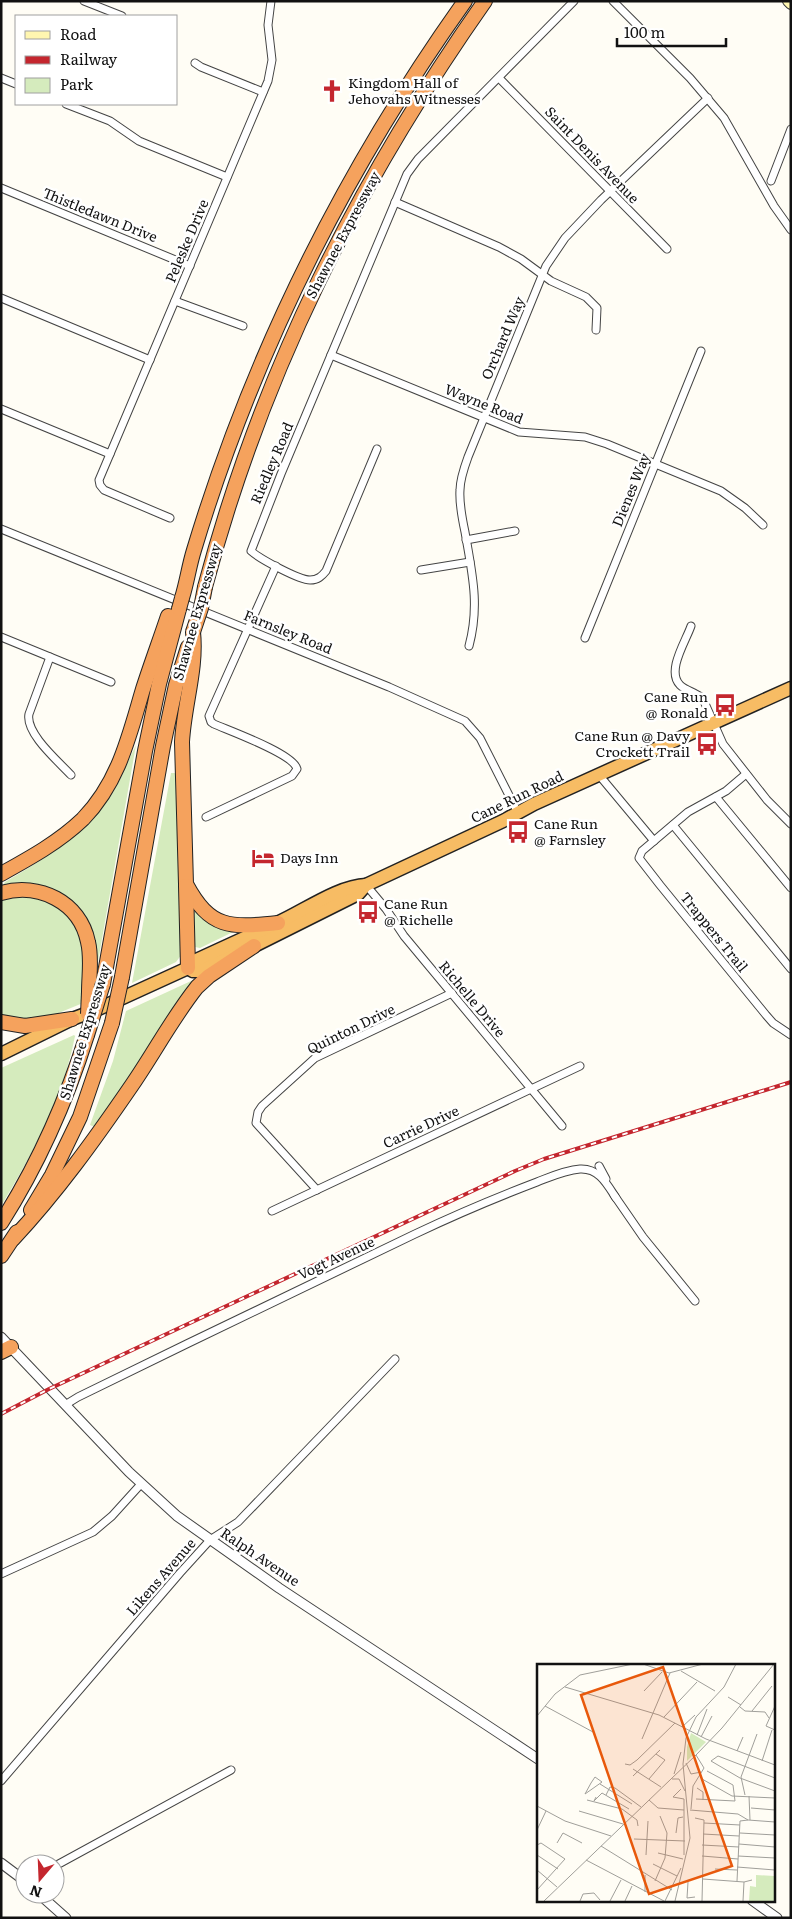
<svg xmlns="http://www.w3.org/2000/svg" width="792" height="1919" viewBox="0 0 792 1919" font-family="Literata,serif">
<rect width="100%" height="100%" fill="#fffdf5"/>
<g fill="#d5ebbd">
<path d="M136 745 99 956 97 966 77 909 3 885 5 882C48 857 90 831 116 787 123 773 129 759 136 745Z"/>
<path d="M171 773H176V775L182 954 176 962 132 983Z"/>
<path d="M30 894 64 908 84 940 83 1003 44 1019 33 1020 1 1017V897Z"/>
<path d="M194 910 207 921 235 931 200 948 195 947Z"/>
<path d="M204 975 97 1128 90 1125 113 1061 126 1011Z"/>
<path d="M74 1035 75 1036C63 1098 33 1153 1 1206V1068Z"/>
</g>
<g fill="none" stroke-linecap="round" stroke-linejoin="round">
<defs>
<g id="minor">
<path d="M84 1 122 16"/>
<path d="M613 1 690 78 724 118 774 206 791 230"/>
<path d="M195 63 201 67 263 92"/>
<path d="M1 78 16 84"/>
<path d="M499 78 667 249"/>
<path d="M66 104 110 121 139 141 227 177"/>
<path d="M771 181 791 129"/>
<path d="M1 188 190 266"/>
<path d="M395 202 499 247 521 259 551 281 586 297 597 308 596 330"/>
<path d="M1 298 150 360"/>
<path d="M175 301 243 326"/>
<path d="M331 355 519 432 585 437 607 444 721 491 745 508 763 525"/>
<path d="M1 409 110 454"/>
<path d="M377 449 326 571C322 576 318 580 310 580 299 580 260 559 251 551L281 474 407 174 418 159 574 1"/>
<path d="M170 518 104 490 100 485 99 480 268 81 272 60 268 25 271 1"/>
<path d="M1 529 389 687 465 721 480 738 518 813"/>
<path d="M466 540 515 531"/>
<path d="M421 570 470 562"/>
<path d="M691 626C686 641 666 671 680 685 686 691 696 692 703 699L723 744 767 800 791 824"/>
<path d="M1 637 111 682"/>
<path d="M585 638 701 351"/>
<path d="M469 646C480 605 472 573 465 532 462 518 459 504 460 490 460 479 464 468 468 457L546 266 565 238 601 200 708 98"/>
<path d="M50 657 29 714C25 733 58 761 71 775"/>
<path d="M746 774 726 791 688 812 642 851 639 858 660 885 766 1015 773 1023 791 1035"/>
<path d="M599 775 654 841"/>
<path d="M716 797 791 888"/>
<path d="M206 817 292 776 297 769C294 754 230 731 214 724L211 722 209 716 276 566"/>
<path d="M673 825 791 969"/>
<path d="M366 885 386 909 404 936 562 1126"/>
<path d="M599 1166 606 1179"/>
<path d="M317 1190 256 1123 258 1112 262 1106 315 1058 452 993"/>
<path d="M614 1195 643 1237 695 1301"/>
<path d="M272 1211 580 1066"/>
<path d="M65 1405 78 1397C190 1342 302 1288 415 1234 455 1215 495 1198 537 1182 550 1177 565 1170 580 1169 599 1168 607 1184 616 1198"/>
<path d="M1 1574 93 1532 112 1516 141 1484"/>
<path d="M1 1781 180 1573 210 1540 238 1522 395 1359"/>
<path d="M55 1866 231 1770"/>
</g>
<g id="tertiary">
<path d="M1 1337 129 1472 177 1516 279 1588 538 1759"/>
<path d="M1 1863 25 1881"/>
<path d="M39 1894 66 1918"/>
<path d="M752 1900 777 1918"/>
</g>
<path id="secondary" d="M788 1 791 4"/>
<g id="trunk">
<path d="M188 968 193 971H199L254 946 358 894 366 885 503 821 534 804 791 688"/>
<path d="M1 1054 72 1019 96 1010 188 968 192 962C220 949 249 936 277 923 304 911 338 886 366 885"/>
</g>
<g id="motorway">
<path d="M205 587C262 372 357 183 485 1"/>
<path d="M182 598C187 582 189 566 194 550 253 354 346 168 465 1"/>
<path d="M193 632C197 668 184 705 182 742L186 884C210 929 230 928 278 923"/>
<path d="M1 874C30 858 59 842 83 819 119 782 129 736 143 689 151 664 160 640 168 616"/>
<path d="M186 886 188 968"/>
<path d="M1 893C39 882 80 902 88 942 92 958 89 975 89 992"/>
<path d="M122 977 163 746 176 685 188 647"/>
<path d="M103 984 145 751 159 684 179 609"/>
<path d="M1 1022 25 1026 72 1019"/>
<path d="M31 1210 52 1175 80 1117 112 1023"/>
<path d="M1 1223C39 1163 66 1102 87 1035"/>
<path d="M13 1239C57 1192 95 1139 132 1085 154 1053 173 1017 197 987L209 976 254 946"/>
<path d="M1 1256 17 1232"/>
<path d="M1 1352 11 1347"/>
</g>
</defs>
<use href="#minor" stroke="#444" stroke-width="9"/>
<use href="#tertiary" stroke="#444" stroke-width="11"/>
<use href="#secondary" stroke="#333" stroke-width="12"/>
<use href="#trunk" stroke="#222" stroke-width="15"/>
<use href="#motorway" stroke="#222" stroke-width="16"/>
<use href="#minor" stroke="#fff" stroke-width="7"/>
<use href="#tertiary" stroke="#fff" stroke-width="9"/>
<use href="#secondary" stroke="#fff6b0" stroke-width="10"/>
<use href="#trunk" stroke="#f7bc64" stroke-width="12"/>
<use href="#motorway" stroke="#f5a25d" stroke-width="14"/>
<defs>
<path id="rail" d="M1 1414 49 1389 515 1171 544 1159 791 1082"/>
</defs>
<use href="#rail" stroke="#c4262e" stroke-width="4"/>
<use href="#rail" stroke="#fff" stroke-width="2" stroke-dasharray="5.5" stroke-linecap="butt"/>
<defs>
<g id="motorway-bridge">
<path d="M179 609 182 598"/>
<path d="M193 632 201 608 205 587"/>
<path d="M88 1014 89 992"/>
<path d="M112 1023 122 977"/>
<path d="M87 1035 103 984"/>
</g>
</defs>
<use href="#motorway-bridge" stroke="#222" stroke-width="16" stroke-linecap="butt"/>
<use href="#motorway-bridge" stroke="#f5a25d" stroke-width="14"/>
</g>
<defs>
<symbol id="church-bare" viewBox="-9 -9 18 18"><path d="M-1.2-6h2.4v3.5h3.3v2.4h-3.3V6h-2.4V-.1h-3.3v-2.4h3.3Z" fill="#c4262e" stroke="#fff" stroke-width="2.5" paint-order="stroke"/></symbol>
<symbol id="bus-bare" viewBox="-9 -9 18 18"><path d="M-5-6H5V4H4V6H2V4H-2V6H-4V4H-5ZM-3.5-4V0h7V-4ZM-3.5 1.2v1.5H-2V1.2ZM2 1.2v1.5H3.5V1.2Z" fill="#c4262e" stroke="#fff" stroke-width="2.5" paint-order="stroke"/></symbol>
<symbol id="hotel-bare" viewBox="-9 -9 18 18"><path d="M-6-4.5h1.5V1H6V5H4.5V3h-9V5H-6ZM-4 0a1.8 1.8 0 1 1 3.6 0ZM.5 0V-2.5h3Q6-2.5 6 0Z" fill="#c4262e" stroke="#fff" stroke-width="2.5" paint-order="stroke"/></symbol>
</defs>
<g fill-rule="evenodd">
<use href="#church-bare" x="316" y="75" width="32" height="32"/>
<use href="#bus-bare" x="709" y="689" width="32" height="32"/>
<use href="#bus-bare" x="691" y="728" width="32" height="32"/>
<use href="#bus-bare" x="502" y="816" width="32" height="32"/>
<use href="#hotel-bare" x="247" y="842" width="32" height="32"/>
<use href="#bus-bare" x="352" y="896" width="32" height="32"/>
</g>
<g text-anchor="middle" stroke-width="5" stroke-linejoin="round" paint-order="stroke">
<g font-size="14" fill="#111" stroke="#fff" text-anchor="start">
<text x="348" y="88">Kingdom Hall of<tspan x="348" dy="16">Jehovahs Witnesses</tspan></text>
<text x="708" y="702" text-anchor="end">Cane Run<tspan x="708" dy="16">@ Ronald</tspan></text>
<text x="690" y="741" text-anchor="end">Cane Run @ Davy<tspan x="690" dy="16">Crockett Trail</tspan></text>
<text x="534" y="829">Cane Run<tspan x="534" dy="16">@ Farnsley</tspan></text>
<text x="280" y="863">Days Inn</text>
<text x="384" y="909">Cane Run<tspan x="384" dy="16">@ Richelle</tspan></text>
</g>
<g font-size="14" fill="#111" stroke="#fff">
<text transform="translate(592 155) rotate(46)" y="5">Saint Denis Avenue</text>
<text transform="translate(100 215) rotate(22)" y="5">Thistledawn Drive</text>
<text transform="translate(343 235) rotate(-62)" y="5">Shawnee Expressway</text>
<text transform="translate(187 241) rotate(-67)" y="5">Peleske Drive</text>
<text transform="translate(503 338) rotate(-67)" y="5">Orchard Way</text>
<text transform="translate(484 404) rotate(22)" y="5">Wayne Road</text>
<text transform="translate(272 463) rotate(-67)" y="5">Riedley Road</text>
<text transform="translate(631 490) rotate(-68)" y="5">Dienes Way</text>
<text transform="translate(197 612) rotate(-74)" y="5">Shawnee Expressway</text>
<text transform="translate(288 632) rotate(22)" y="5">Farnsley Road</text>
<text transform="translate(517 797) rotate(-26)" y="5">Cane Run Road</text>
<text transform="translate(714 932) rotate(51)" y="5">Trappers Trail</text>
<text transform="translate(472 999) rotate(50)" y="5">Richelle Drive</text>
<text transform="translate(351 1029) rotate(-26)" y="5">Quinton Drive</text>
<text transform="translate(85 1032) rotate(-73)" y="5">Shawnee Expressway</text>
<text transform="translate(421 1127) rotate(-25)" y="5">Carrie Drive</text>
<text transform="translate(336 1258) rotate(-25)" y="5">Vogt Avenue</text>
<text transform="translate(260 1557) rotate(34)" y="5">Ralph Avenue</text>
<text transform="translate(161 1577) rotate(-49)" y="5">Likens Avenue</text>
</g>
</g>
<g transform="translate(537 1664)">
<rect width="238" height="238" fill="#fffdf5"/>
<path d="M154 69 169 78 150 97V83ZM219 211 237 212V237H212L213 222 219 223Z" fill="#d5ebbd"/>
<path fill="none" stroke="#a09f9a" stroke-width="1" d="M106 0 132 9 166 0M144 7 178 27M28 23 122 51 169 75 238 101M107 27 125 8M191 33 204 41M8 42 56 68M238 42 229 62 238 66M203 43 208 47 228 48 232 54M215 47 235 22M0 52 18 30 43 11 96 0M127 53 160 18M145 63 158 51M160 71 170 45M164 73 175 52M105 75 133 9M200 87 206 73M159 91 185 64 237 0M225 97 235 66M149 99 154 110 164 108M88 100 93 101 100 96 138 59M96 105 124 123M137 110 144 88M96 112 123 86M58 113 65 118 48 130 54 119ZM238 114 181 92 174 97 203 114 238 127M112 115 128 96 119 90M135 115H142L148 127M165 115 195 132 238 134M63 120 95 140M160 124 166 128V136M144 125 136 133 147 135V191M69 131 73 123 78 124 104 143M208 131 204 113 220 70M212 132 213 156M59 133 57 137 65 129 92 145M159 135 198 137 196 121 170 107M50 136 85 145 100 156 101 162M112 136 121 144 147 146M0 142 28 157 74 172M214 144 238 146M153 146 201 150 211 156 238 158M42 147 86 160M158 154 167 156 165 237M167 159 203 161M0 166 9 147M139 169 141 154 146 153M203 169 238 171M166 170 202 172M97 175 148 177M20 179 26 169 45 179M202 180 238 183M0 181 4 179 28 195M165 181 202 183M64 182 135 226M121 189 146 195M0 191 21 205M109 191 111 157M165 192 201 195M201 192 238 194M49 196 127 237M116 200 140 212M200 203 238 206M178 205 200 206M0 206 20 223M166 215 207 218M118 217 128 194 130 169 123 152M200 217 203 157 211 156M151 218 150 234 158 233M0 226 28 195M108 228V211M7 237 159 91 167 104 156 122 154 145M43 237 46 230 57 229 63 236M73 237 84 216M88 237 95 222M128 237 144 204M138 237 153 174 146 100 149 74 159 53 187 23 199 0M206 237 207 218 215 216"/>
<path fill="#e8590c" fill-opacity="0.15" stroke="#e8590c" stroke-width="2.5" d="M126 3 195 202 112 230 44 31Z"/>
<rect width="238" height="238" fill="none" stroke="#111" stroke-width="2.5"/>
</g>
<rect width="792" height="1919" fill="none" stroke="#111111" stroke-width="5"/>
<rect x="15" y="15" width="162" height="90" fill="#ffffff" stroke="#a0a0a0"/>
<rect x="25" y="31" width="25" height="8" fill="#fff6b0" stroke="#a0a0a0"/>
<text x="60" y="40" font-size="15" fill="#111111">Road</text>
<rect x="25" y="56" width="25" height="8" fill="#c4262e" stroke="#a0a0a0"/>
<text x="60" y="65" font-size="15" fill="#111111">Railway</text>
<rect x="25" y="78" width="25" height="15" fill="#d5ebbd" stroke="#a0a0a0"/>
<text x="60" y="90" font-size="15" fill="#111111">Park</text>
<g transform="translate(40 1879) rotate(199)"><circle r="24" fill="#ffffff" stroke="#a0a0a0"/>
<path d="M0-4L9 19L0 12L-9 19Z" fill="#c4262e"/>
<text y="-8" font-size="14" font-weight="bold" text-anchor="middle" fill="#111111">N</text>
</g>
<path d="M617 38v8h109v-8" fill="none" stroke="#111111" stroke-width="2.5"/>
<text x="624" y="38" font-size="15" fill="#111111" stroke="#ffffff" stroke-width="4" paint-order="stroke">100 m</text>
</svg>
